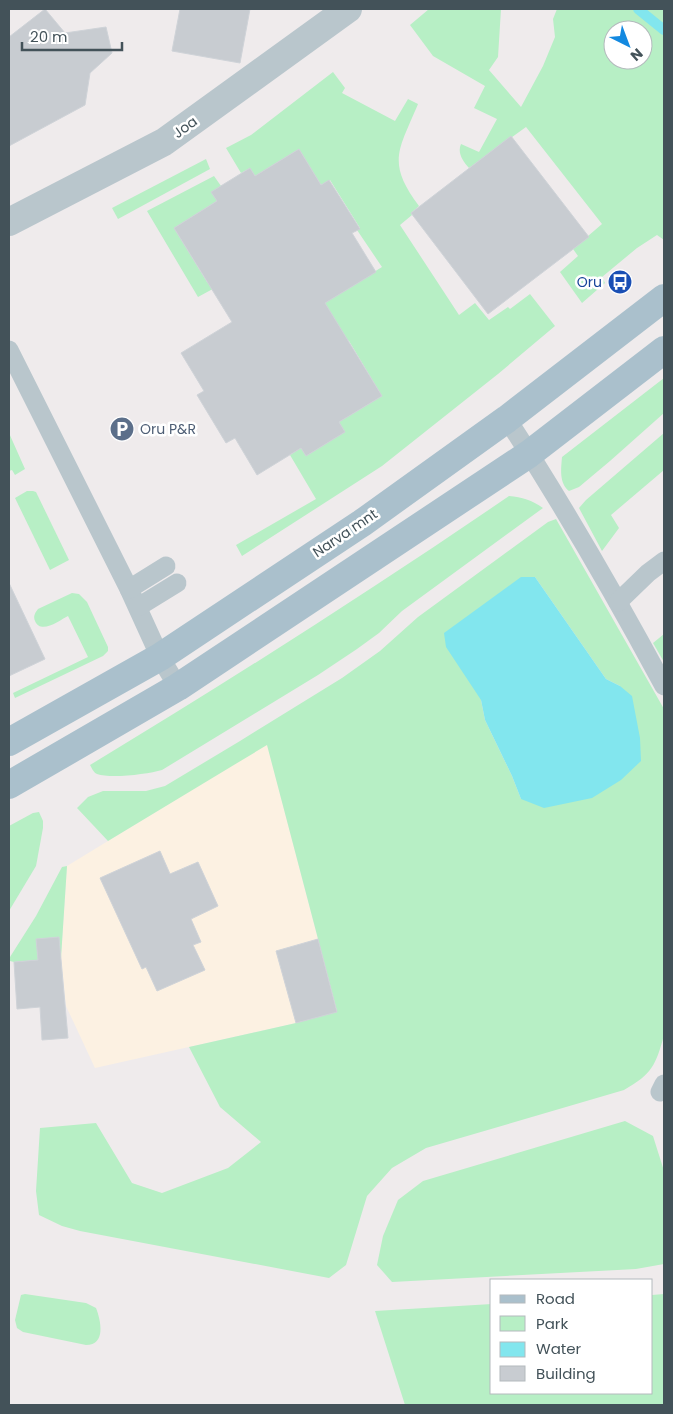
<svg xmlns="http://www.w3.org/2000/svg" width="673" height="1414" viewBox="0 0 673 1414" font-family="Poppins,sans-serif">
<rect width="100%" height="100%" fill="#efebec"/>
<path fill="#fcf1e2" d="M267 744 337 1012 296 1023 95 1068 66 1006 61 958 67 866Z"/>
<g fill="#b7efc5" fill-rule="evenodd">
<path d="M429 9H501L498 57 489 70 521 107 543 66 555 37 553 19 557 9H664V240L657 235 637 248 602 277 605 283 582 303 560 272 578 256 573 249 602 224 526 127 469 168C463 161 457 153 461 144L479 152 497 119 474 108 485 86 433 56 410 25ZM613 30H643V60H613Z"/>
<path d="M333 72 345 88 342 93 395 121 408 99 418 104C399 150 386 162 419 206L411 213 412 215 400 225 459 315 475 303 489 320 508 307 510 309 530 294 555 326 498 374 382 466 242 556 236 545 316 499 290 455 301 448 306 456 344 432 339 422 382 396 349 341 303 316 382 267 357 230 360 228 330 180 321 185 299 149 255 176 250 168 241 173 226 148 251 135Z"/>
<path d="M206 159 210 169 118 219 112 208Z"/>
<path d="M214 176 221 186 212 192 217 201 174 228 207 282 220 285 198 297 147 211Z"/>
<path d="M664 378V413L610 461 579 487 569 491C559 483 561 469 562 457Z"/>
<path d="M9 433 25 469 15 475 12 470 9 471Z"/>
<path d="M664 433V470L611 515 619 528 602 551 579 508 586 500Z"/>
<path d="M27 491H33L36 492 69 560 50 570 15 498Z"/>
<path d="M509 496C522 497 532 500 543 508L402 611 379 633 357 649 318 675 162 770C148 774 111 779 97 774 93 772 92 768 90 765 232 679 372 590 509 496Z"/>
<path d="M556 519 664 709V1035C656 1065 652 1074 624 1090L426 1148 392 1168 367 1196 346 1265 329 1278 80 1231 62 1226 39 1215 36 1191 40 1128 96 1123 132 1183 162 1193 228 1168 261 1142 220 1107 189 1047 296 1023 337 1011 267 745 108 841 77 808 88 797 103 791H146L165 786 240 741 342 678 380 651 418 617 548 522ZM535 577 606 679 620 686 521 799 512 776 485 720 481 700Z"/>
<path d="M72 593 79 594 87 602 108 647V651L103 656 15 698 13 693 88 657 68 616C60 620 41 635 35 621 33 616 35 613 38 609Z"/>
<path d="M664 634V662L653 643Z"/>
<path d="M39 812 43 821V828L36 866 9 911V826L33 813Z"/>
<path d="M67 866 61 958 14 962 10 961V957L36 916 62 867Z"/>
<path d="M625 1121 653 1136 664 1171V1264L636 1269 392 1282 377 1265 383 1236 398 1200 423 1181Z"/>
<path d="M25 1294 86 1303 96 1308C101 1321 106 1345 86 1345L23 1332 17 1328 15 1320 21 1295Z"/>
<path d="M664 1294V1405H405L375 1311 492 1304V1393H652V1295Z"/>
</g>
<path fill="#82e6ee" d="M521 577H535L606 679 620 686 632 696 640 738 641 761 621 780 592 798 544 808 521 799 512 776 485 720 481 700 446 647 444 633Z"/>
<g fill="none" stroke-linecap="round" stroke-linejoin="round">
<path stroke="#82e6ee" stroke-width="10" d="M638 9 664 30"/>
</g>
<g fill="#c8ccd1" stroke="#cfd3d8">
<path d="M45 9 65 33 106 27 112 53 90 73 85 105 9 146V37Z"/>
<path d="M180 9H250L240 63 172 51Z"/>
<path d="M511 136 589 237 488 314 411 213Z"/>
<path d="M299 149 321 185 329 180 360 229 352 233 376 272 325 303 382 396 339 422 345 432 306 456 301 448 257 475 235 438 226 443 197 395 204 391 181 353 232 322 174 228 217 201 211 192 250 168 255 176Z"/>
<path d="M9 583 45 659 9 676Z"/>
<path d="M160 851 170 874 198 862 218 906 191 919 201 942 193 945 205 970 157 991 146 967 142 969 100 878Z"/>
<path d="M59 937 68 1038 42 1040 40 1007 17 1009 14 962 38 960 36 939Z"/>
<path d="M318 939 337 1012 296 1023 276 951Z"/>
</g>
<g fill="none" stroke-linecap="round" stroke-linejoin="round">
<g stroke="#b9c6cc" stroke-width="19">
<path d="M9 350 129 589 160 657 178 687"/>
<path d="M507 419C563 505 615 595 664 686"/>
<path d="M129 589 166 566"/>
<path d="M618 602 648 573 664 561"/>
<path d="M138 607 177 583"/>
<path d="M660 1092 664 1084"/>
</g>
<path stroke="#b9c6cc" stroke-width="28" d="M9 222 164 142 348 9"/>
<g stroke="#aac0cc" stroke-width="28">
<path d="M9 742 160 657 362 523 507 419 664 298"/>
<path d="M9 785 178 687 529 454 664 350"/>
</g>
</g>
<defs>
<symbol id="bus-disc" viewBox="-11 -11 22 22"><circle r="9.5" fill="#1a4fb4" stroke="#fff"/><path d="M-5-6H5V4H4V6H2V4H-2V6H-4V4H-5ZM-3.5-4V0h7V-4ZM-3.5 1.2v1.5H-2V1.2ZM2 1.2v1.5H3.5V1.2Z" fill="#fff"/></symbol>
<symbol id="parking-disc" viewBox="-11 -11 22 22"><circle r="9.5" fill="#5c6f8a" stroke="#fff"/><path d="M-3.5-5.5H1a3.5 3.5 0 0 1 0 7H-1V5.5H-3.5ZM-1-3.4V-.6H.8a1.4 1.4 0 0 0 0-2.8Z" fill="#fff"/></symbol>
</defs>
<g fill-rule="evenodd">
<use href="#bus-disc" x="606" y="268" width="28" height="28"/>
<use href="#parking-disc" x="108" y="415" width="28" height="28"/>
</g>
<g text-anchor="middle" stroke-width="5" stroke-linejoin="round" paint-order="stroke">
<g font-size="14" fill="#435259" stroke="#fff">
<text transform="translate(185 127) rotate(-36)" y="5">Joa</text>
<text transform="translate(345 533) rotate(-34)" y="5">Narva mnt</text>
</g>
<g font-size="14" fill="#164399" stroke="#fff" text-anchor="end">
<text x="602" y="287">Oru</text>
</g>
<g font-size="14" fill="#4e5e75" stroke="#fff" text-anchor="start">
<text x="140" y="434">Oru P&amp;R</text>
</g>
</g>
<rect width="673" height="1414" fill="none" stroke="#435259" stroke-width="20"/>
<rect x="490" y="1279" width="162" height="115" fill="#ffffff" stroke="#b4babd"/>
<rect x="500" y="1295" width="25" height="8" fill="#aac0cc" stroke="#b4babd"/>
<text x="536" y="1304" font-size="15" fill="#435259">Road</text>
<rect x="500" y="1316" width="25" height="15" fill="#b7efc5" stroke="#b4babd"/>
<text x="536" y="1329" font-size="15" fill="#435259">Park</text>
<rect x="500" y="1342" width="25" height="15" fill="#82e6ee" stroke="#b4babd"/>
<text x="536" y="1354" font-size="15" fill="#435259">Water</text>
<rect x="500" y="1366" width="25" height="15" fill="#c8ccd1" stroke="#b4babd"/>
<text x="536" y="1379" font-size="15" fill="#435259">Building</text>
<g transform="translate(628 45) rotate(138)"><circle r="24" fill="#ffffff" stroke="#b4babd"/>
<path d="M0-4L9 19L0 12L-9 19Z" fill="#1389e0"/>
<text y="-8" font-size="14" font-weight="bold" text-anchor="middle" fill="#435259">N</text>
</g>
<path d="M22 42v8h100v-8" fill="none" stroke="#435259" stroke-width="2.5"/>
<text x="30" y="42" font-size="15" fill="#435259" stroke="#ffffff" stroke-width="4" paint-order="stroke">20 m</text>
</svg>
